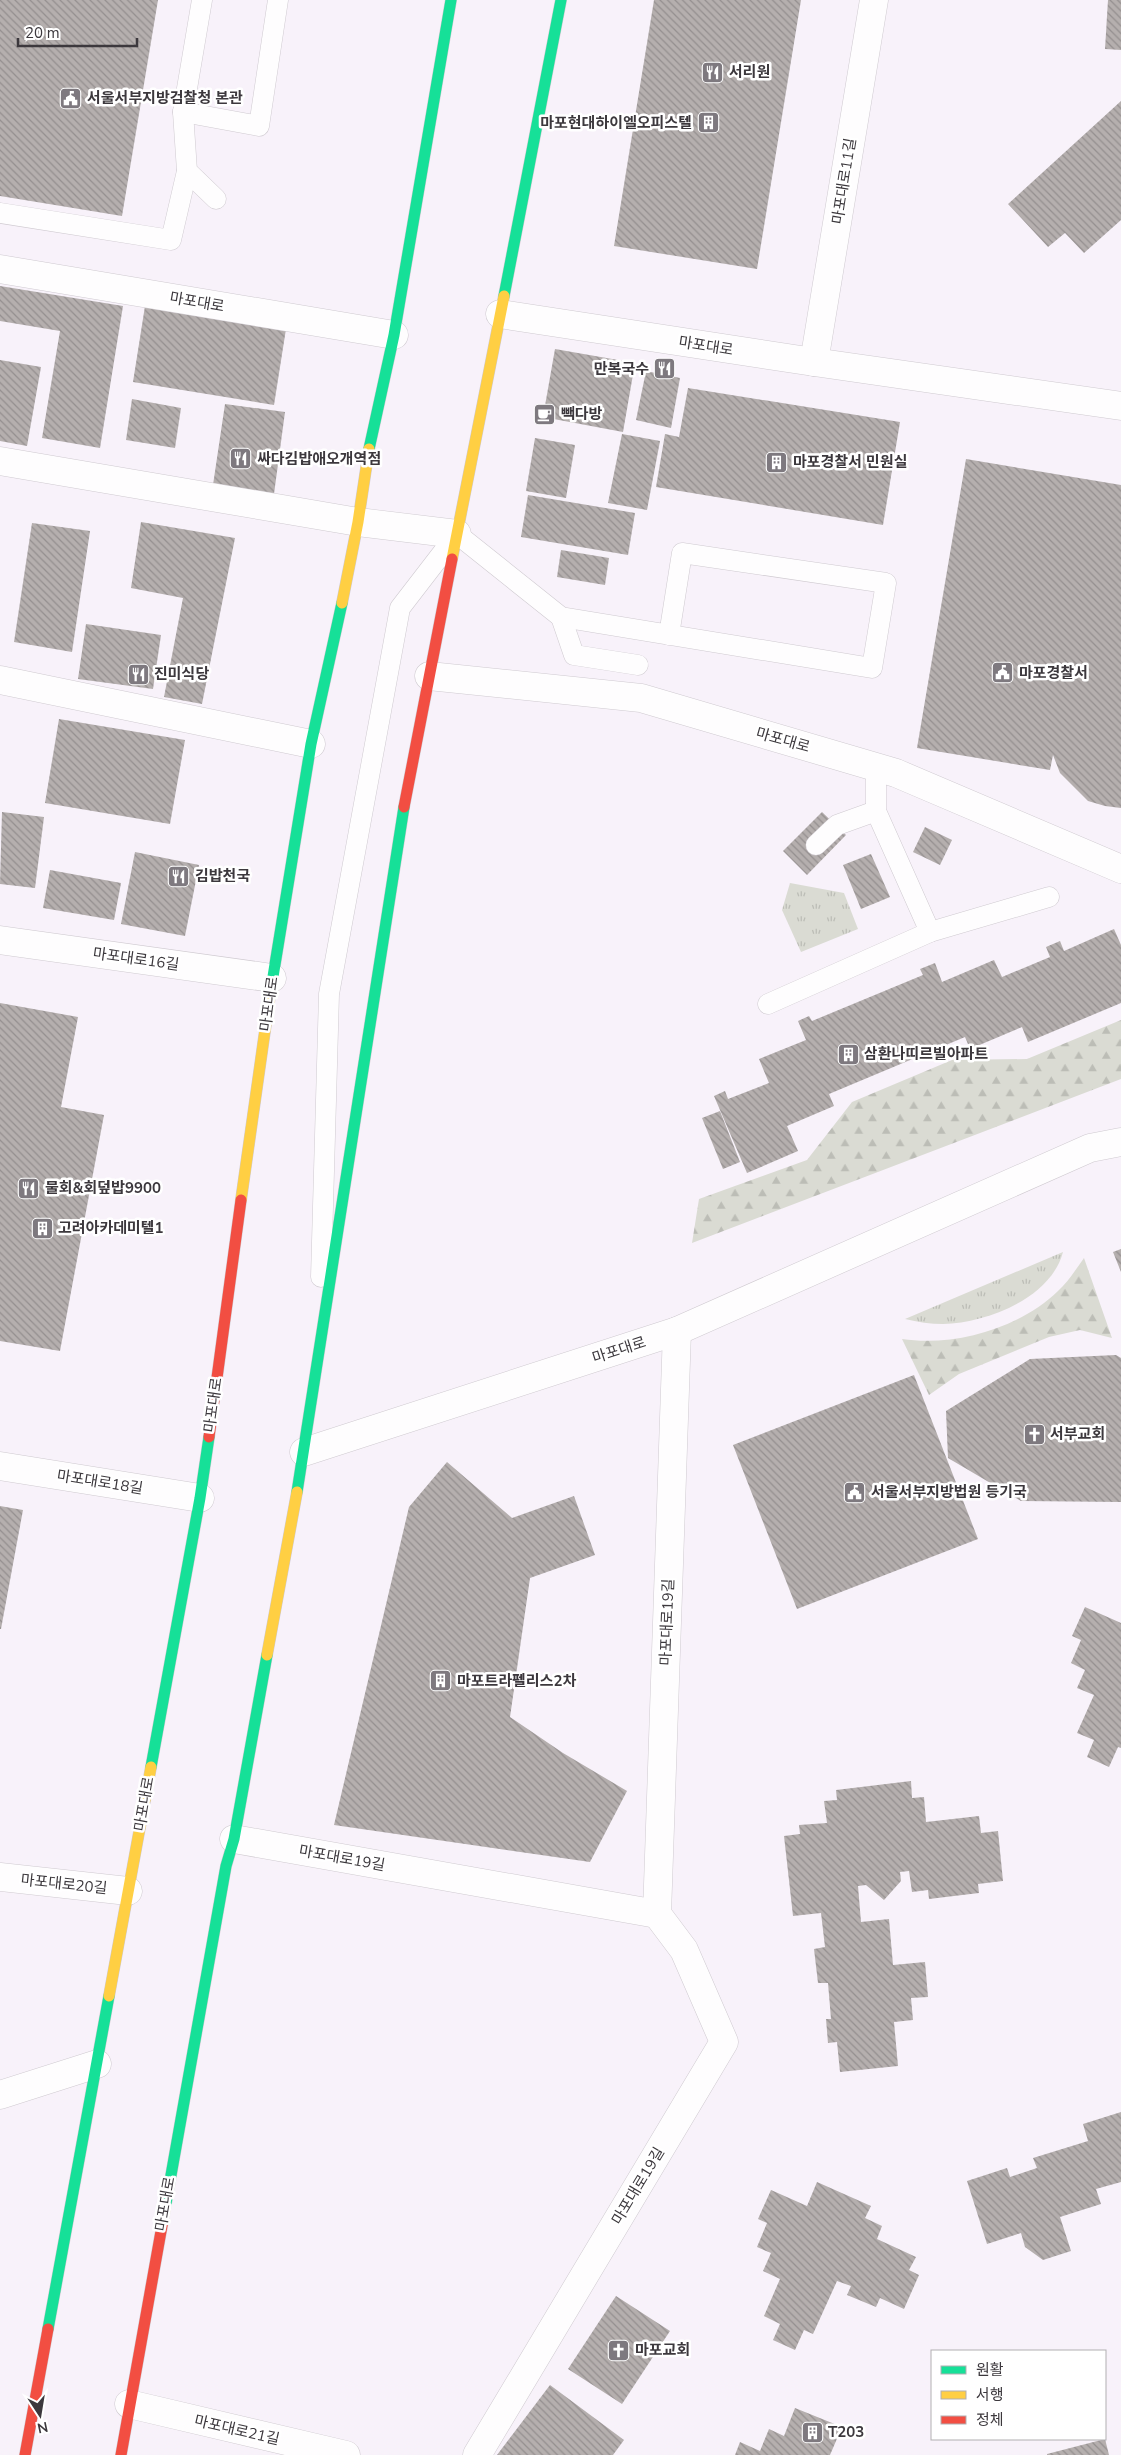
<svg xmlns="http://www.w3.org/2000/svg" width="1121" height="2455" viewBox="0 0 1121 2455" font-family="'Nunito Sans','Noto Sans KR',sans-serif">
<defs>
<pattern id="grass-tufts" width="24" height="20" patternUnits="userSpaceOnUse" patternTransform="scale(1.25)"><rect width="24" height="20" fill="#dadbd3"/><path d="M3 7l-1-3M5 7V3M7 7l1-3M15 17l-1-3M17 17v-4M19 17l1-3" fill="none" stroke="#bcbdb6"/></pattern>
<pattern id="forest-firs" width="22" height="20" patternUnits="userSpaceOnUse" patternTransform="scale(1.25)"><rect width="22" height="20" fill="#dadbd3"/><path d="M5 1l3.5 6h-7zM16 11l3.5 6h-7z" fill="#bcbdb6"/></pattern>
<pattern id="building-back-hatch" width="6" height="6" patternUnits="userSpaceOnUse" patternTransform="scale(1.25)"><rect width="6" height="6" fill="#b5afae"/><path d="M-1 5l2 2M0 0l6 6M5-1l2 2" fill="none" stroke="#948f8f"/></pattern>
</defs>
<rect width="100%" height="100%" fill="#f8f2fa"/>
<g fill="url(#grass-tufts)">
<path d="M790 883 844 893 858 929 801 952 782 910Z"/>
<path d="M1063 1252C1051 1298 987 1323 943 1324 931 1324 917 1322 905 1319Z"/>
</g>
<g fill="url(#forest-firs)">
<path d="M1121 1020V1079L692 1243 699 1199 807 1160 852 1102 952 1060 1027 1059Z"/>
<path d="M1084 1258 1112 1338 1080 1330 1049 1337 959 1374 929 1395 902 1339C955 1347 1020 1328 1058 1291 1068 1282 1076 1269 1084 1258Z"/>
</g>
<g fill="url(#building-back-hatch)">
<path d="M0 0H158L122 216 0 196Z"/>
<path d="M654 0H801L757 269 614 246Z"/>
<path d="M1108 0H1121V50L1105 49Z"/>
<path d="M1121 101V220L1084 253 1065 233 1048 247 1008 204Z"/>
<path d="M0 286 123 306 100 448 42 438 60 331 0 321Z"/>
<path d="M145 306 286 329 274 405 133 382Z"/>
<path d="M555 349 635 363 623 432 543 417Z"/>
<path d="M0 360 41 367 27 446 0 441Z"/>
<path d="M646 371 680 378 671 428 636 420Z"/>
<path d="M688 388 900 422 883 525 656 487 665 434 679 437Z"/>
<path d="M132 399 181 408 175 448 126 440Z"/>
<path d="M225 404 285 412 274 494 213 485Z"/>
<path d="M622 434 660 441 647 510 608 503Z"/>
<path d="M535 438 575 445 566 498 526 491Z"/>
<path d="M966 459 1121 485V808L1105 806 1088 801 1060 773 1053 755 1050 770 917 748Z"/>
<path d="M528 495 635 513 628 555 521 537Z"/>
<path d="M141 522 235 538 202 704 164 697 183 598 131 588Z"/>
<path d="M32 523 90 531 72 652 14 642Z"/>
<path d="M561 550 609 558 605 585 557 577Z"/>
<path d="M86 624 161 635 153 689 78 679Z"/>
<path d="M59 719 185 740 170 824 45 803Z"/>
<path d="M2 812 44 817 35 888 0 884Z"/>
<path d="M822 812 846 835 807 875 783 851Z"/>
<path d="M925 827 952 840 940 865 913 852Z"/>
<path d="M135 852 199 865 185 936 121 924Z"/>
<path d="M871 854 890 897 861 909 843 865Z"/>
<path d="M50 870 121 883 114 920 43 908Z"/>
<path d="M1114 929 1121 945V1003L1028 1042 1022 1027 970 1049 965 1037 829 1094 834 1106 787 1126 798 1151 747 1173 714 1096 725 1091 728 1099 769 1083 759 1059 806 1040 798 1021 809 1016 812 1021 923 975 920 969 935 963 942 982 994 960 1002 977 1050 957 1046 947 1060 941 1064 951Z"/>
<path d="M0 1003 78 1017 61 1107 104 1115 60 1351 0 1341Z"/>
<path d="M720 1111 740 1162 723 1169 702 1118Z"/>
<path d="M1121 1249V1272L1113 1252Z"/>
<path d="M1116 1355 1121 1358V1502L1021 1501 948 1458 946 1411 1030 1359Z"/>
<path d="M914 1375 978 1539 797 1609 733 1445Z"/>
<path d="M447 1462 512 1518 574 1496 595 1555 530 1578 510 1717 563 1753 627 1791 590 1862 334 1825 409 1507Z"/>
<path d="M0 1506 23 1510 1 1629H0Z"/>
<path d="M1085 1607 1121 1623V1748L1118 1747 1109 1767 1087 1757 1094 1740 1077 1733 1094 1695 1077 1688 1085 1670 1071 1663 1081 1640 1072 1636Z"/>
<path d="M911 1781 912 1798 924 1797 926 1822 979 1816 981 1833 998 1831 1003 1881 978 1884 979 1893 929 1899 928 1890 912 1892 909 1871 900 1872 901 1881 884 1900 866 1885 858 1886 861 1922 889 1919 893 1965 925 1962 928 1997 911 1998 913 2020 894 2022 898 2066 840 2072 837 2042 828 2043 826 2019H831L828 1983H818L814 1949 825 1947 821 1913 793 1916 784 1836 800 1834 799 1825 827 1823 824 1801 837 1800 836 1790Z"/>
<path d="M1121 2112V2182L1096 2189 1101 2204 1060 2217 1071 2251 1043 2260 1025 2247 1021 2233 987 2244 967 2181 1007 2168 1010 2177 1037 2168 1033 2158 1088 2141 1083 2124Z"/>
<path d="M817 2182 871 2206 865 2218 882 2226 877 2239 916 2257 909 2270 919 2275 904 2309 880 2298 876 2307 847 2295 851 2286 837 2281 813 2334 804 2330 795 2350 773 2340 780 2324 764 2316 780 2279 763 2271 771 2253 757 2247 767 2223 758 2219 771 2190 807 2206Z"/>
<path d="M616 2296 670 2331 622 2404 568 2369Z"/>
<path d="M550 2385 624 2440 613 2455H497Z"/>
<path d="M795 2408 842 2427 830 2455H735L740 2442 760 2451 769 2429 784 2436Z"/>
<path d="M1105 2439 1109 2455H1047V2454Z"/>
</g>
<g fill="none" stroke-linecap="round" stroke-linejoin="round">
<defs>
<g id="lane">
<path d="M202 0 183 112 259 126 278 0"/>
<path d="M183 112 187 171 216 199"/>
<path d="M0 213 171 240 187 171"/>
<path d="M561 617 574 655 638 665"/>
<path d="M816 845 837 825 876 811"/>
<path d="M930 932 1049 897"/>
<path d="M768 1004 930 932 876 811V767"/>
<path d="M321 1277 329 994 400 608 457 534 561 617 872 668 886 583 682 553 669 635"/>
</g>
<g id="street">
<path d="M0 269 394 335"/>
<path d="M500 314 814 362 1121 406"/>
<path d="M814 362 874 0"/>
<path d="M0 461 358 522 457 534"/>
<path d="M429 676 641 698 896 773 1121 869"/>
<path d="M0 680 311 744"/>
<path d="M0 940 272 978"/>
<path d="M304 1452 677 1331 1090 1148 1121 1142"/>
<path d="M0 1466 200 1498"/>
<path d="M234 1839 657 1914"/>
<path d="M0 1877 128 1891"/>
<path d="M0 2095 97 2064"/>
<path d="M129 2404 346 2455"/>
<path d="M477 2455 724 2042 684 1950 657 1914 677 1331"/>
</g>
<g id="fast">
<path d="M504 296 561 0"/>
<path d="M369 449 394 335 451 0"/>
<path d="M270 995 311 744 342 603"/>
<path d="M297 1492 404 807"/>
<path d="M151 1767 200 1498 209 1437"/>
<path d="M165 2209 226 1866 234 1839 267 1655"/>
<path d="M48 2329 109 1996"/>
</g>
<g id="slow">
<path d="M452 559 504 296"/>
<path d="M342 603 358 522 369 449"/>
<path d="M241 1200 270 995"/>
<path d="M267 1655 297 1492"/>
<path d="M109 1996 151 1767"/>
</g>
<g id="jam">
<path d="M404 807 452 559"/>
<path d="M209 1437 241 1200"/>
<path d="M25 2455 48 2329"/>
<path d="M121 2455 165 2209"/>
</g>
</defs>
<use href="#lane" stroke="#cfcad0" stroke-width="21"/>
<use href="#street" stroke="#cfcad0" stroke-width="29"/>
<use href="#fast" stroke="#cfcad0" stroke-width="12"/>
<use href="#slow" stroke="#cfcad0" stroke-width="12"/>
<use href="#jam" stroke="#cfcad0" stroke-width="12"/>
<use href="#lane" stroke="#fefdfe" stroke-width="20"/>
<use href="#street" stroke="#fefdfe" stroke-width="28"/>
<use href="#fast" stroke="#16e098" stroke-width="11"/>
<use href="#slow" stroke="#ffcf43" stroke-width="11"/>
<use href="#jam" stroke="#f24e42" stroke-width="11"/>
</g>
<defs>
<symbol id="restaurant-square" viewBox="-11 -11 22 22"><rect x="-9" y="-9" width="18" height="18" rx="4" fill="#7e797f" stroke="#fff"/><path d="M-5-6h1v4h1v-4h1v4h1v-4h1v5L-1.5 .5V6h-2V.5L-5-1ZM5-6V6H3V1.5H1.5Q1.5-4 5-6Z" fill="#fff"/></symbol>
<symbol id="civic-square" viewBox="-11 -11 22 22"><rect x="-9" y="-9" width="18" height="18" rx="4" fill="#7e797f" stroke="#fff"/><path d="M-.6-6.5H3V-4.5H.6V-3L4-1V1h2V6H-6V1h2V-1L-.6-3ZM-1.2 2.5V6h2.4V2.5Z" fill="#fff"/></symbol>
<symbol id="building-square" viewBox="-11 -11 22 22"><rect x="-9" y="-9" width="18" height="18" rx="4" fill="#7e797f" stroke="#fff"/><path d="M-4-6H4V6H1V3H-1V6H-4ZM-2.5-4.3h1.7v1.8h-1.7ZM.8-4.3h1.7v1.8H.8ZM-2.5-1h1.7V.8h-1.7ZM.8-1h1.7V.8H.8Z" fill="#fff"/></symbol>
<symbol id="cafe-square" viewBox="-11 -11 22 22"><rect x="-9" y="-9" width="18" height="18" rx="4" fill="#7e797f" stroke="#fff"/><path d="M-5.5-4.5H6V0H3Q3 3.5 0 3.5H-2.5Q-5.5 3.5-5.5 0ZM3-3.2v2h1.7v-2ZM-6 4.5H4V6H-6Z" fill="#fff"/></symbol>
<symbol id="church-square" viewBox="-11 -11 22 22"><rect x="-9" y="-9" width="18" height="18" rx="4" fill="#7e797f" stroke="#fff"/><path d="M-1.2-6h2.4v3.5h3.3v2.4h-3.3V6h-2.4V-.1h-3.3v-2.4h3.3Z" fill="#fff"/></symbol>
</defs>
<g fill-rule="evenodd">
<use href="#restaurant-square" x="700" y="60" width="25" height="25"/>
<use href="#civic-square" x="58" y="86" width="25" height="25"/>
<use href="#building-square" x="696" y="110" width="25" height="25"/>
<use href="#restaurant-square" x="652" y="356" width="25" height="25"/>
<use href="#cafe-square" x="532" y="402" width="25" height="25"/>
<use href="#restaurant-square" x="228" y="446" width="25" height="25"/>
<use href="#building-square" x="764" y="450" width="25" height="25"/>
<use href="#civic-square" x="990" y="660" width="25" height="25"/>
<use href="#restaurant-square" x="126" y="662" width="25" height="25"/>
<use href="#restaurant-square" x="166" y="864" width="25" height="25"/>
<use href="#building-square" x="836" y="1042" width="25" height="25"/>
<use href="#restaurant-square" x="16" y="1176" width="25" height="25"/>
<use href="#building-square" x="30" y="1216" width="25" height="25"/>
<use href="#church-square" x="1022" y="1422" width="25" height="25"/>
<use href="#civic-square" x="842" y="1480" width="25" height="25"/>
<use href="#building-square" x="428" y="1668" width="25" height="25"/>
<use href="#church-square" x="606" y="2338" width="25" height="25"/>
<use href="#building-square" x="800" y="2420" width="25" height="25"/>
</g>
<g text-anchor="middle" stroke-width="5" stroke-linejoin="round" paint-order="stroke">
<g font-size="15" font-weight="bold" fill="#3c383d" stroke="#fff" text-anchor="start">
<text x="729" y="77">서리원</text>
<text x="87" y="103">서울서부지방검찰청 본관</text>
<text x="692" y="128" text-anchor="end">마포현대하이엘오피스텔</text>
<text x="649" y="374" text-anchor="end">만복국수</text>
<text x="561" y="419">빽다방</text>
<text x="257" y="464">싸다김밥애오개역점</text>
<text x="793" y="467">마포경찰서 민원실</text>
<text x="1019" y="678">마포경찰서</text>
<text x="154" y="679">진미식당</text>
<text x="195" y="881">김밥천국</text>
<text x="864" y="1059">삼환나띠르빌아파트</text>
<text x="45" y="1193">물회&amp;회덮밥9900</text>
<text x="58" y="1233">고려아카데미텔1</text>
<text x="1050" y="1439">서부교회</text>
<text x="871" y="1497">서울서부지방법원 등기국</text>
<text x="457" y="1686">마포트라펠리스2차</text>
<text x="635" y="2355">마포교회</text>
<text x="828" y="2437">T203</text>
</g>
<g font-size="15" fill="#3c383d" stroke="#fff">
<text transform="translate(844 181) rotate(-81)" y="5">마포대로11길</text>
<text transform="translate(197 302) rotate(10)" y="5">마포대로</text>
<text transform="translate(706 346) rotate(9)" y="5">마포대로</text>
<text transform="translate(783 740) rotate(16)" y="5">마포대로</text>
<text transform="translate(136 959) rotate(8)" y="5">마포대로16길</text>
<text transform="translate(269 1004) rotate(-82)" y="5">마포대로</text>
<text transform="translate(619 1350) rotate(-18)" y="5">마포대로</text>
<text transform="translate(213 1405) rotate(-82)" y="5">마포대로</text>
<text transform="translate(100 1482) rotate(9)" y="5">마포대로18길</text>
<text transform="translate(667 1622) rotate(-88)" y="5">마포대로19길</text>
<text transform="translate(144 1804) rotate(-80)" y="5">마포대로</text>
<text transform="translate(342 1858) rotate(10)" y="5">마포대로19길</text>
<text transform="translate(64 1884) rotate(6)" y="5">마포대로20길</text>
<text transform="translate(638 2186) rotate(-59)" y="5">마포대로19길</text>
<text transform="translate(165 2204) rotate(-80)" y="5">마포대로</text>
<text transform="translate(237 2430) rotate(13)" y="5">마포대로21길</text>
</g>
</g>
<rect x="931" y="2350" width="175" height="90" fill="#ffffff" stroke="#b1afb1"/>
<rect x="941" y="2366" width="25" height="8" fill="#16e098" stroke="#b1afb1"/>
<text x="976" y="2375" font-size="15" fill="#3c383d">원활</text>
<rect x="941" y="2391" width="25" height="8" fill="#ffcf43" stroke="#b1afb1"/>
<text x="976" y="2400" font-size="15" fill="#3c383d">서행</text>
<rect x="941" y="2416" width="25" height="8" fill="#f24e42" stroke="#b1afb1"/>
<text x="976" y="2425" font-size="15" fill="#3c383d">정체</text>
<g transform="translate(40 2415) rotate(168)" stroke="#ffffff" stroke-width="4" paint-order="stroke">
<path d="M0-4L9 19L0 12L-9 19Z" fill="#3c383d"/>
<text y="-8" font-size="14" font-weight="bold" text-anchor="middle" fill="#3c383d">N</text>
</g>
<path d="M18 38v8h119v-8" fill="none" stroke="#3c383d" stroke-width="2.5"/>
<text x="25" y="38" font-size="15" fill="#3c383d" stroke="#ffffff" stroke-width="4" paint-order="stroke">20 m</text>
</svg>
